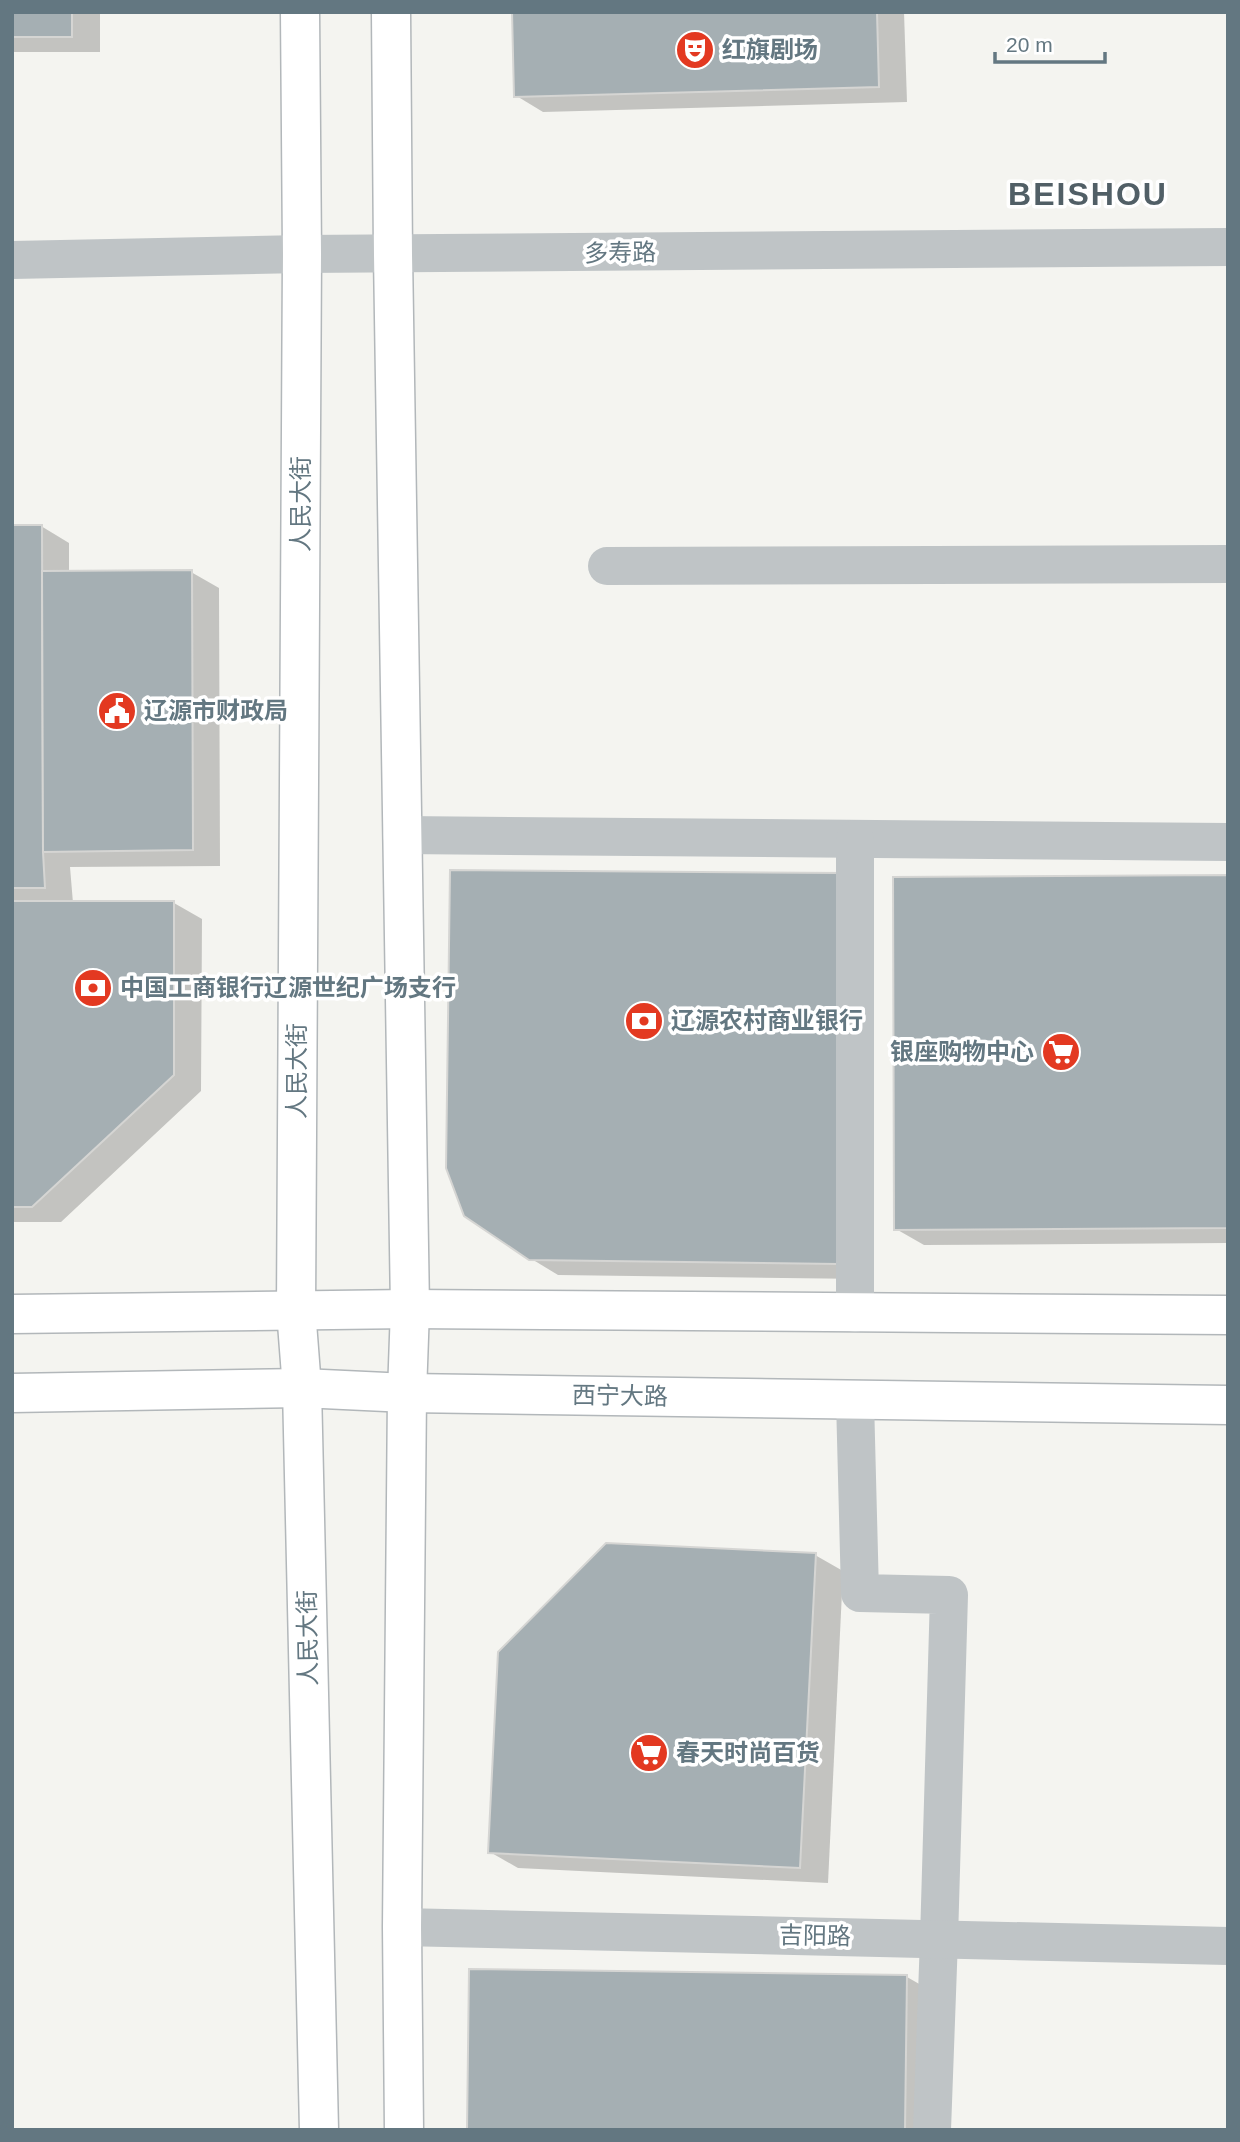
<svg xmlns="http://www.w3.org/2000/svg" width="1240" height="2142" viewBox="0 0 1240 2142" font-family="Helvetica,'Noto Sans SC',sans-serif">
<rect width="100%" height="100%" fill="#f4f4f0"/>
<g fill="#0003">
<rect x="12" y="12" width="88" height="40"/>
<path d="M514 12H904L907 102 543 112 515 95Z"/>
<path d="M41 526 69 543V573L191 572 219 588 220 866 70 867 73 903H174L202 919 201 1091 61 1222H12V527Z"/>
<path d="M451 871 866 1279 558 1275 530 1258Z"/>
<path d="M1228 876V1243L924 1245 896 1229Z"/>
<path d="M815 1555 843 1571 828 1883 518 1868 490 1852Z"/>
<path d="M907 1977 935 1993 932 2130H469Z"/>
</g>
<g fill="#a5afb3" stroke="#d5d5d3" stroke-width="2">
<rect x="12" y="12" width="60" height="25"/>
<path d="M512 12H877L879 87 514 97Z"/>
<path d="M12 525H42L43 852 45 888H12Z"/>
<path d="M192 570 193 850 43 852 42 571Z"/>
<path d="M450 870 842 873 838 1264 529 1260 464 1216 446 1168Z"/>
<path d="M1228 875V1228L894 1230 893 877Z"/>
<path d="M12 901H174V1075L32 1207H12Z"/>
<path d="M606 1543 816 1553 800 1868 488 1853 498 1652Z"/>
<path d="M469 1969 907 1975 905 2130H467Z"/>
</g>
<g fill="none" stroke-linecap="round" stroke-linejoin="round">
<defs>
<g id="major">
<path d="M300 12 302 254 296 1310 302 1388 319 2130"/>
<path d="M391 12 393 255 410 1309 407 1393 402 1927 404 2130"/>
<path d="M12 1314 410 1309 1228 1315"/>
<path d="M12 1393 302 1388 407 1393 1228 1405"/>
</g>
</defs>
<use href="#major" stroke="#b2b7ba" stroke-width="41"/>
<g stroke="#bfc4c6" stroke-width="38">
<path d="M12 260 302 254 1228 247"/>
<path d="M607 566 1228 564"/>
<path d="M402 835 1228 842"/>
<path d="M855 1313V839"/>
<path d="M855 1400 860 1593 949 1595 939 1939 932 2130"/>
<path d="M402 1927 1228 1946"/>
</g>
<use href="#major" stroke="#fff" stroke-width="38"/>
</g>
<defs>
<symbol id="theatre-disc" viewBox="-11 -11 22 22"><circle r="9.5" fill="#e33921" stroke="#fff"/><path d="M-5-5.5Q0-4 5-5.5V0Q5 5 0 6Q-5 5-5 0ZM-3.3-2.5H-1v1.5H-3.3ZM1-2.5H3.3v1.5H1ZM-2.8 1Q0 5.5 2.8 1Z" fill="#fff"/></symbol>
<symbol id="civic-disc" viewBox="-11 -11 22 22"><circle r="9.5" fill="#e33921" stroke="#fff"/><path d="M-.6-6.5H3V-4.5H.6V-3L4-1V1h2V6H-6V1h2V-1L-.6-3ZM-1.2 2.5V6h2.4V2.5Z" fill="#fff"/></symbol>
<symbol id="bank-disc" viewBox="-11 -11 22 22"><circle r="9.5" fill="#e33921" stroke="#fff"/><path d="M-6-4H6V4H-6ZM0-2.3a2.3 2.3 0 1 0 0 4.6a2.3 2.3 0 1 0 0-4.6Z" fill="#fff"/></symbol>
<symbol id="supermarket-disc" viewBox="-11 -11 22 22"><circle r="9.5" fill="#e33921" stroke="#fff"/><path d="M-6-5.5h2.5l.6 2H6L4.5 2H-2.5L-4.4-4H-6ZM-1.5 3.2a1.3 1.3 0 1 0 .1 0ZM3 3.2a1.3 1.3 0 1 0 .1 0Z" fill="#fff"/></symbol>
</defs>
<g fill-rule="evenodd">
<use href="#theatre-disc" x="673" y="28" width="44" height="44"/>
<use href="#civic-disc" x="95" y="689" width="44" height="44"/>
<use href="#bank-disc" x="71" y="966" width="44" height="44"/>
<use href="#bank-disc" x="622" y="999" width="44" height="44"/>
<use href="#supermarket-disc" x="1039" y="1030" width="44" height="44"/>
<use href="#supermarket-disc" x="627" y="1731" width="44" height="44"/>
</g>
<g text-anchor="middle" stroke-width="7" stroke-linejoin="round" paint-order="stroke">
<g font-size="24" font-weight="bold" fill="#637781" stroke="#fff" text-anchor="start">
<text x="722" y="58">红旗剧场</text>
<text x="144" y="719">辽源市财政局</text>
<text x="120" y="996">中国工商银行辽源世纪广场支行</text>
<text x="671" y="1029">辽源农村商业银行</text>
<text x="1034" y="1060" text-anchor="end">银座购物中心</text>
<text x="676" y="1761">春天时尚百货</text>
</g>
<g font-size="24" fill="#637781" stroke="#fff">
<text transform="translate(620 253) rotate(-1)" y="8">多寿路</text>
<text transform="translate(301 504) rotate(-90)" y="8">人民大街</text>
<text transform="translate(297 1071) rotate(-90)" y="8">人民大街</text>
<text transform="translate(620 1396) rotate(1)" y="8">西宁大路</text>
<text transform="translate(308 1638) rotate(-91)" y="8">人民大街</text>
<text transform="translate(815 1936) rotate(1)" y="8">吉阳路</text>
</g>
<g font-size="32" font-weight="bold" letter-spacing="2" fill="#515f66" stroke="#fff">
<text x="1088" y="205">BEISHOU</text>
</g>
</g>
<rect width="1240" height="2142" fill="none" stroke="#637781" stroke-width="28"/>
<path d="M995 52v10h110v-10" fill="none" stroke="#637781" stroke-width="3.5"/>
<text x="1006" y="52" font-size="21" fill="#637781" stroke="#ffffff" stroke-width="5" paint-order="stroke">20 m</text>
</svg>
